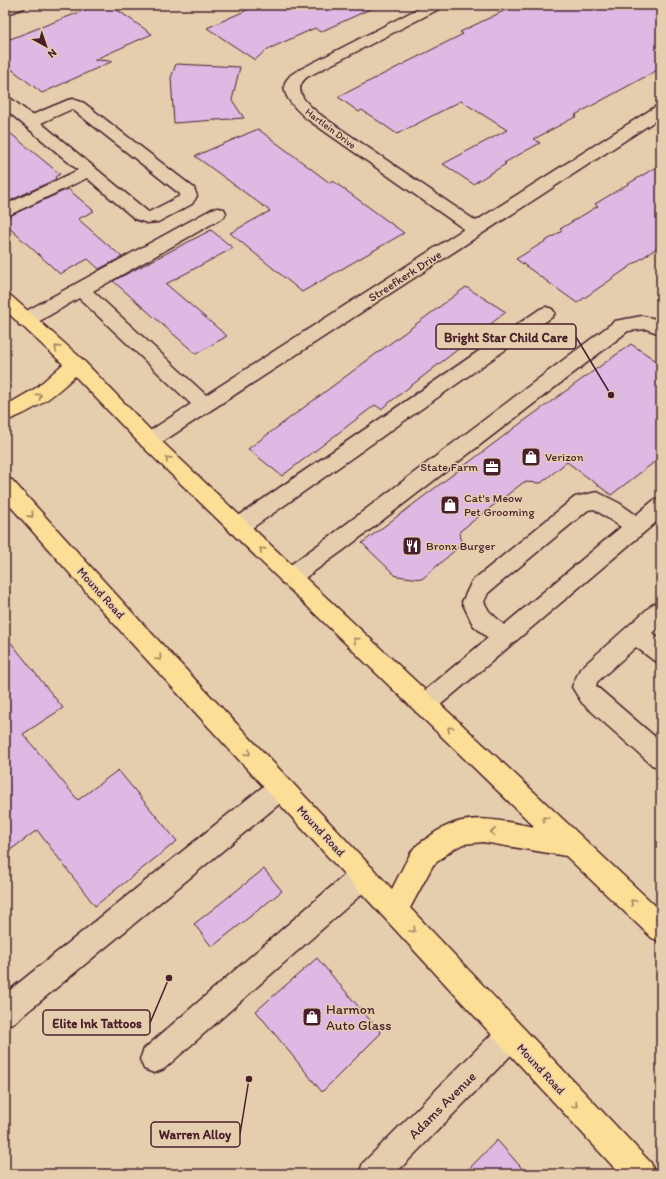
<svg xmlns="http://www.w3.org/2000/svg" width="666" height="1179" viewBox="0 0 666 1179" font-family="Itim,sans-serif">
<rect width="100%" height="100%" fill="#e5ceae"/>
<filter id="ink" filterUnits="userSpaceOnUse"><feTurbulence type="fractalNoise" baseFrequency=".025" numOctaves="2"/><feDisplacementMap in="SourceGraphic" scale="8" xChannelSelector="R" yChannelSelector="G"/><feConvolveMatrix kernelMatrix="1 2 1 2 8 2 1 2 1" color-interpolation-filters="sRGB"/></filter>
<g filter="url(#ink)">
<g fill="#ddb9e3" stroke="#4a1f2b">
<path d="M98 5H110L152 34 94 60 113 61 42 93 5 64V41Z"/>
<path d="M258 5H379L320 32 315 28 266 50 255 60 207 28Z"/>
<path d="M516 5H661V68L575 115 577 116 534 139 540 143 504 163 506 164 473 184 443 164 507 130 461 101 397 134 362 110 359 112 338 97 463 34 460 32Z"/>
<path d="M176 64 240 67 232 100 244 118 174 123 171 78Z"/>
<path d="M5 129 60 174 55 177 56 179 5 203Z"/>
<path d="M258 129 330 183 333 181 404 233 302 292 230 233 270 211 195 156Z"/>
<path d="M661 164V245L577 303 516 259 562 231 560 229 598 206 595 204Z"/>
<path d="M68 189 94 211 78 219 122 257 99 269 88 259 60 274 5 224V218Z"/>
<path d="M211 230 233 248 166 284 227 336 196 354 113 281Z"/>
<path d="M466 287 506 312 381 409 375 405 282 476 248 449Z"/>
<path d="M631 344 661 364V457L611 495 567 462 541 483 524 482 460 531 461 545 422 579 396 576 362 543 517 426Z"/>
<path d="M5 635 63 708 23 734 78 800 118 770 177 841 95 906 37 830 5 854Z"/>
<path d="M264 869 282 891 212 947 194 924Z"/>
<path d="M317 958 381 1033 322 1092 256 1011Z"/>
<path d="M497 1140 527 1174H464Z"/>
</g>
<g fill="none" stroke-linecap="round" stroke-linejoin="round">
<defs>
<g id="minor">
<path d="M7 5H26L24 8 5 15V6Z"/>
<path d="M425 5H443L441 8 307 77C288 92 313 109 326 119L476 221 655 107 661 105V117L156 446 149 449 142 446 139 441 142 436 191 404 79 298 33 325 26 326 19 325 17 320 19 315 212 209 218 208 224 209 226 213 224 217 93 291 206 395 464 229 307 119C297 110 275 91 289 77 291 74 294 73 297 71Z"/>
<path d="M5 96 10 98 32 115 68 100 73 99 84 103 194 188 197 196 192 204 158 222 147 223 135 219 87 178 5 217V205L78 170 5 109ZM72 109 180 194V196L149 212 147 211 41 123Z"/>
<path d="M546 307 552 309 555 313 552 317 245 533 238 535 231 533 227 527 231 521 540 309Z"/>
<path d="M642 316 661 320V334L646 329 628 331 345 549 298 583 290 586 282 583 279 577 282 571 329 537 615 321Z"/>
<path d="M597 492 619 503 636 515 654 500 661 498V518L432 712 424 715 416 712 412 705 416 698 488 638 473 625 462 602 472 581 575 497ZM594 509 621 527 504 625 489 611 484 602 488 593 588 510Z"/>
<path d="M661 602V625L652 633 661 640V663L653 660 636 647 597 682 596 686 661 742V768L652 765 582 703 572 687 580 669 653 604Z"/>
<path d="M280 777 289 780 292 788 289 796 15 1022 5 1026V994L271 780Z"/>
<path d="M363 863 372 867 376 876 372 885 164 1069 154 1073 144 1069 140 1059 144 1049 354 867Z"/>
<path d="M510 1022 520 1026 524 1036 520 1046 395 1174H359L363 1163 500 1026Z"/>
</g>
<path id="major" d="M5 294 11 296 82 359 156 436 298 571 661 911V942L652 938 566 856 483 842 463 844 452 850 433 865 410 908 651 1163 655 1174H620L125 636 5 500V478L12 480 141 622 392 889C399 876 406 860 414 848 418 844 424 840 429 837 463 810 497 820 535 827L142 446 75 376C55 395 32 413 5 421V406L36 388 63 364 5 310Z"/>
</defs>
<use href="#minor" stroke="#4a1f2b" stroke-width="3"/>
<use href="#major" stroke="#4a1f2b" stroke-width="3"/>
<use href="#minor" fill="#e5ceae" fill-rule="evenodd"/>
<use href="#major" fill="#fcde96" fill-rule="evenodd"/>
</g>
<defs><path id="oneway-chevron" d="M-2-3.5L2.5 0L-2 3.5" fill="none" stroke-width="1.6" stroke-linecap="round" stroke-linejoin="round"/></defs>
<g stroke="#a37e60">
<use href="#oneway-chevron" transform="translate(57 348) rotate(-138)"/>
<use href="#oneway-chevron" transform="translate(39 396) rotate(-36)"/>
<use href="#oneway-chevron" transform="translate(168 459) rotate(-136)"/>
<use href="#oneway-chevron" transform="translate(31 515) rotate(48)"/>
<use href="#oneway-chevron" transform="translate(262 550) rotate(-136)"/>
<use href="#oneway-chevron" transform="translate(356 640) rotate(-137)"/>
<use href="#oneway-chevron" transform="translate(159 658) rotate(47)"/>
<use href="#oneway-chevron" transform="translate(450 729) rotate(-137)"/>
<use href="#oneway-chevron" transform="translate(248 753) rotate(47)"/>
<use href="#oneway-chevron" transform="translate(545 819) rotate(-137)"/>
<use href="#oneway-chevron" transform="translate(493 832) rotate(-172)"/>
<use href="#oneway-chevron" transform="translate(633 902) rotate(-137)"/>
<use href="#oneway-chevron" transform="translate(413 930) rotate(47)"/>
<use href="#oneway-chevron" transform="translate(575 1105) rotate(47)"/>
</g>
</g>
<defs>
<symbol id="shop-square" viewBox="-11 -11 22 22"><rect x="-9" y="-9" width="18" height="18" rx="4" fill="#4a1f2b" stroke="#e5ceae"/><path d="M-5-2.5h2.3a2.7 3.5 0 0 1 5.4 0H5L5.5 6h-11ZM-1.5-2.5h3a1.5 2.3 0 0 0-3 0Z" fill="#fff"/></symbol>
<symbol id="office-square" viewBox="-11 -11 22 22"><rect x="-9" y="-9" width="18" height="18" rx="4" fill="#4a1f2b" stroke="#e5ceae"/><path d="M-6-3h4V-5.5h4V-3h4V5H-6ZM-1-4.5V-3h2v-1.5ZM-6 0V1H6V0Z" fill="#fff"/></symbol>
<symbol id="restaurant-square" viewBox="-11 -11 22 22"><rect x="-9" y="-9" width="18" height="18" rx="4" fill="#4a1f2b" stroke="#e5ceae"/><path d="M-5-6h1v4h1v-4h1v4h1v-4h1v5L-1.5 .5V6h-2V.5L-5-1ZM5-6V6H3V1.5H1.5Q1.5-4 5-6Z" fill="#fff"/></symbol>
</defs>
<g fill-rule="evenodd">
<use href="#shop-square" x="520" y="446" width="22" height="22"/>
<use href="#office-square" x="481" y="456" width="22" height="22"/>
<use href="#shop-square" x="439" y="494" width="22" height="22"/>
<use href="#restaurant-square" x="401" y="535" width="22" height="22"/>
<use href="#shop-square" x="301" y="1006" width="22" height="22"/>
</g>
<g text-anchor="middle" stroke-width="3" stroke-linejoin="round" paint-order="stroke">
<g font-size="10" fill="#4a1f2b" stroke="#e5ceae">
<text transform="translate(331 128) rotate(37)" y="4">Hartlein Drive</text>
</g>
<g font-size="12" fill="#4a1f2b" stroke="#e5ceae">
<text transform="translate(405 276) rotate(-33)" y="4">Streefkerk Drive</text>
<text transform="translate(101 593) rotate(48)" y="4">Mound Road</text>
<text transform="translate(321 831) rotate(47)" y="4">Mound Road</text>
<text transform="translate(541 1069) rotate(47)" y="4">Mound Road</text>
</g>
<g font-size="12" fill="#4a1f2b" stroke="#e5ceae" text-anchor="start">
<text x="545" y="461">Verizon</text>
<text x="478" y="471" text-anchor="end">State Farm</text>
<text x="464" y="502">Cat's Meow<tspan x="464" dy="14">Pet Grooming</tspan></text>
<text x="426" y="550">Bronx Burger</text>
</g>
<g font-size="14" fill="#4a1f2b" stroke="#e5ceae" text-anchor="start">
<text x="326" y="1014">Harmon<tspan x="326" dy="16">Auto Glass</tspan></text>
</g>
<g font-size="14" fill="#4a1f2b" stroke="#e5ceae">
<text transform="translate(442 1105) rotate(-45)" y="5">Adams Avenue</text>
</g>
</g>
<path fill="none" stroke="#4a1f2b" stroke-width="1.5" d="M611 395L576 337M169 978L150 1023M249 1079L240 1134"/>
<g fill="#4a1f2b" stroke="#e5ceae" stroke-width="1.5">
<circle cx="611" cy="395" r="4"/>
<circle cx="169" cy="978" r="4"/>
<circle cx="249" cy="1079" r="4"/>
</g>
<g fill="#e5ceae" stroke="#4a1f2b" stroke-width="1.5">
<rect x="436" y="324" width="140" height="25" rx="4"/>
<rect x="43" y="1010" width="107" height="25" rx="4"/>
<rect x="151" y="1122" width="89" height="25" rx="4"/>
</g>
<g font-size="13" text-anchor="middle" font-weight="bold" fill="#4a1f2b">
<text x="506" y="342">Bright Star Child Care</text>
<text x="97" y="1028">Elite Ink Tattoos</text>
<text x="195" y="1139">Warren Alloy</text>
</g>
<rect width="666" height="1179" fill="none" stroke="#e5ceae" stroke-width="20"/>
<rect x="10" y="10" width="646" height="1159" fill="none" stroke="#4a1f2b" stroke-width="1.5" filter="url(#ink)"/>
<g transform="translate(46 46) rotate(140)" stroke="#e5ceae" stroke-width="3" paint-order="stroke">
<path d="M0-3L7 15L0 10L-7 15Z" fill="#4a1f2b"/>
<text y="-6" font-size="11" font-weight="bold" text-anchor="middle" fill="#4a1f2b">N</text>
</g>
</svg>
